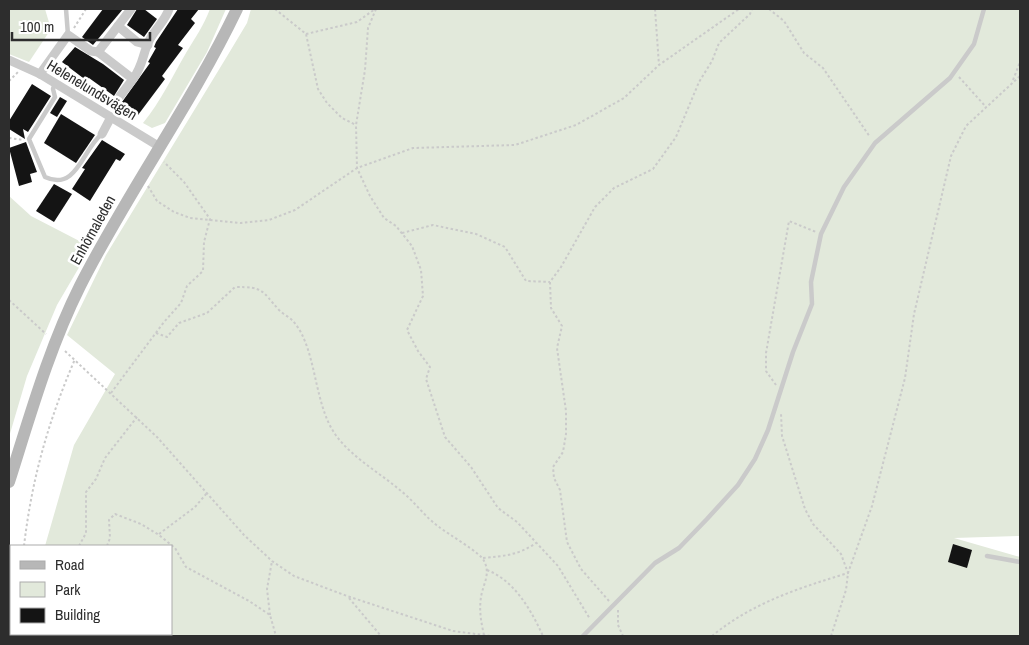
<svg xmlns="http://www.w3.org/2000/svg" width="1029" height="645" viewBox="0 0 1029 645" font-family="'Archivo Narrow',sans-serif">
<rect width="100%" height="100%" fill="#fff"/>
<g fill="#e2e9db">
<path d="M9 9H45L51 29 29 62 9 54Z"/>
<path d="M210 9H226L207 52 165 123 152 128 143 123C161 101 172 77 186 53 195 38 204 25 210 9Z"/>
<path d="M251 9H1020V536L954 538 1020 557V636H41V634H171V546H45L74 445 115 374 67 335 106 255 226 58 247 23Z"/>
<path d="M9 196 31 216 91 247 57 305 27 376 9 437Z"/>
</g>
<g fill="#141414">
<path d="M103 9H123L93 45 82 37Z"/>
<path d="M137 9H144L157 19 144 37 127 25Z"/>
<path d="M178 9H199L191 19 195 23 178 45 183 48 162 76 165 79 138 115 122 102 150 63 148 62 156 48 154 47 156 42Z"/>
<path d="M75 47 103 64 124 80 114 96 89 78 87 81 62 62Z"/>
<path d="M32 84 51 96 28 132 23 129 25 139 9 129V121Z"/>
<path d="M60 97 67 101 57 117 50 113Z"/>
<path d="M61 114 95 135 76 163 44 143Z"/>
<path d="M102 140 125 154 120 161 116 159 90 201 72 189 85 169 82 168Z"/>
<path d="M26 142 37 172 30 174 32 182 19 186 9 148Z"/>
<path d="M54 184 72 194 54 222 36 211Z"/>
<path d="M953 544 972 550 967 568 948 562Z"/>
</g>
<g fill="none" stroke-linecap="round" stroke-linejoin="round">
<g stroke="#cacaca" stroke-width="2" stroke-dasharray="2.5 2.5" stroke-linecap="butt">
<path d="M275 9 306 34 318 89 327 103 342 118 356 125"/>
<path d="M376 9 368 28 365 70 356 125 357 168 370 196 384 218 396 226 412 246 421 270 423 296 407 330 418 351 430 367 426 379 445 437 471 467 498 508 517 522 558 566 590 619"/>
<path d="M655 9 659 65"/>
<path d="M769 9 784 21 804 53 823 68 870 137"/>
<path d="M74 28 86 9"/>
<path d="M306 34 357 22 375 9"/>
<path d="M959 77 986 107"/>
<path d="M1013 80 1020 62"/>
<path d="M9 81 18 72"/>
<path d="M9 138 24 140"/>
<path d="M148 186 157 201 174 212 190 218 241 223 269 220 295 210 357 168 413 148 515 145 576 125 624 98 659 65 739 9"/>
<path d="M402 233 433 225 476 234 505 247 526 281 550 282"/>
<path d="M9 300 46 334"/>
<path d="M156 333 167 337 179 323 207 313 235 287C264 287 261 290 279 310 283 314 289 317 293 321 317 348 313 402 335 434 352 458 379 472 401 491 415 502 425 517 439 527 448 534 481 553 484 561 491 574 483 584 481 597 479 610 481 622 484 635"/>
<path d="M65 351 157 437 244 535 272 561 294 576 347 596 453 631 491 636"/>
<path d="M776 385 766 371V353L789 221 816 232"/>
<path d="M111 393 164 322 181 303 187 286 203 271 204 242 210 219 184 182 164 162"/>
<path d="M159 534 195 507 207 493"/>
<path d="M24 546C32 478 48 422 75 359"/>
<path d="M79 546 86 533V492L96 479 105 458 137 417"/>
<path d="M107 546 110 538 109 520 115 514 141 524 159 535 175 548 186 567 249 601 270 615 276 636"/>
<path d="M483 558C504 556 519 555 536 543"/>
<path d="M487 570C515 581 531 610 543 636"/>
<path d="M349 598 381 636"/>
<path d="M609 601 581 569 567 542 560 490 554 478 553 467 563 452 566 434V411L557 348 562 326 551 308 550 282 561 267 595 207 614 188 653 169 676 137 699 82 712 61 719 43 750 14 752 9"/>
<path d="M618 610V625L623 636"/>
<path d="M270 615 267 589 272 561"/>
<path d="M13 636V634"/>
<path d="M83 636V634"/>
<path d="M712 636C752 603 799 588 848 573L841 554 813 524 805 509 782 436 781 413"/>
<path d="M831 636 846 590 848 573 872 506 905 378 914 314 951 156 966 126 1020 76"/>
</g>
<g stroke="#cacaca" stroke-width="4.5">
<path d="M66 9 68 35"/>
<path d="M55 83 53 89 55 97 29 139 45 177C77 192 83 148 102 134"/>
<path d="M987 556 1020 562"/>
<path d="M583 636 655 563 679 548 707 519 738 485 755 459 768 430 793 352 812 304 811 282 821 234 844 187 875 143 950 78 974 44 984 9"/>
</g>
<g stroke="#cacaca" stroke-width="9">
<path d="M118 26 137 42 148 45"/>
<path d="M98 52 133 79 120 96"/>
<path d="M9 60 40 74 160 147"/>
<path d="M40 74 68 35 91 51 98 52 131 9"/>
<path d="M133 79C144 64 142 54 150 39 156 28 165 21 169 9"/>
<path d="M102 134 111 117"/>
</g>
<path stroke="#b7b7b7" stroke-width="12" d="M9 482C30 416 49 348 80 286 128 191 191 105 237 9"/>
</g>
<g text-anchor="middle" stroke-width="5" stroke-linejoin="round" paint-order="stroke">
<g font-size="15" fill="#2d2d2d" stroke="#fff">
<text transform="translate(92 90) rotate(31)" y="5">Helenelundsvägen</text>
<text transform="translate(93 230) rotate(-61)" y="5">Enhörnaleden</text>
</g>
</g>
<rect width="1029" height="645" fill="none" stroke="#2d2d2d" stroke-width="20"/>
<rect x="10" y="545" width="162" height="90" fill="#ffffff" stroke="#ababab"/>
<rect x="20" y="561" width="25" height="8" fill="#b7b7b7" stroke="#ababab"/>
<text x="55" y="570" font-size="15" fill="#2d2d2d">Road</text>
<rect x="20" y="582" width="25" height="15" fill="#e2e9db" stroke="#ababab"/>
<text x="55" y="595" font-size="15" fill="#2d2d2d">Park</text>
<rect x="20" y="608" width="25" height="15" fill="#141414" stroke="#ababab"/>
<text x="55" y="620" font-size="15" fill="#2d2d2d">Building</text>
<path d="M12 32v8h138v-8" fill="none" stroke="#2d2d2d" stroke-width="2.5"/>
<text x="20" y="32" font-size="15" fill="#2d2d2d" stroke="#ffffff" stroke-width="4" paint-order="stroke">100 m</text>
</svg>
